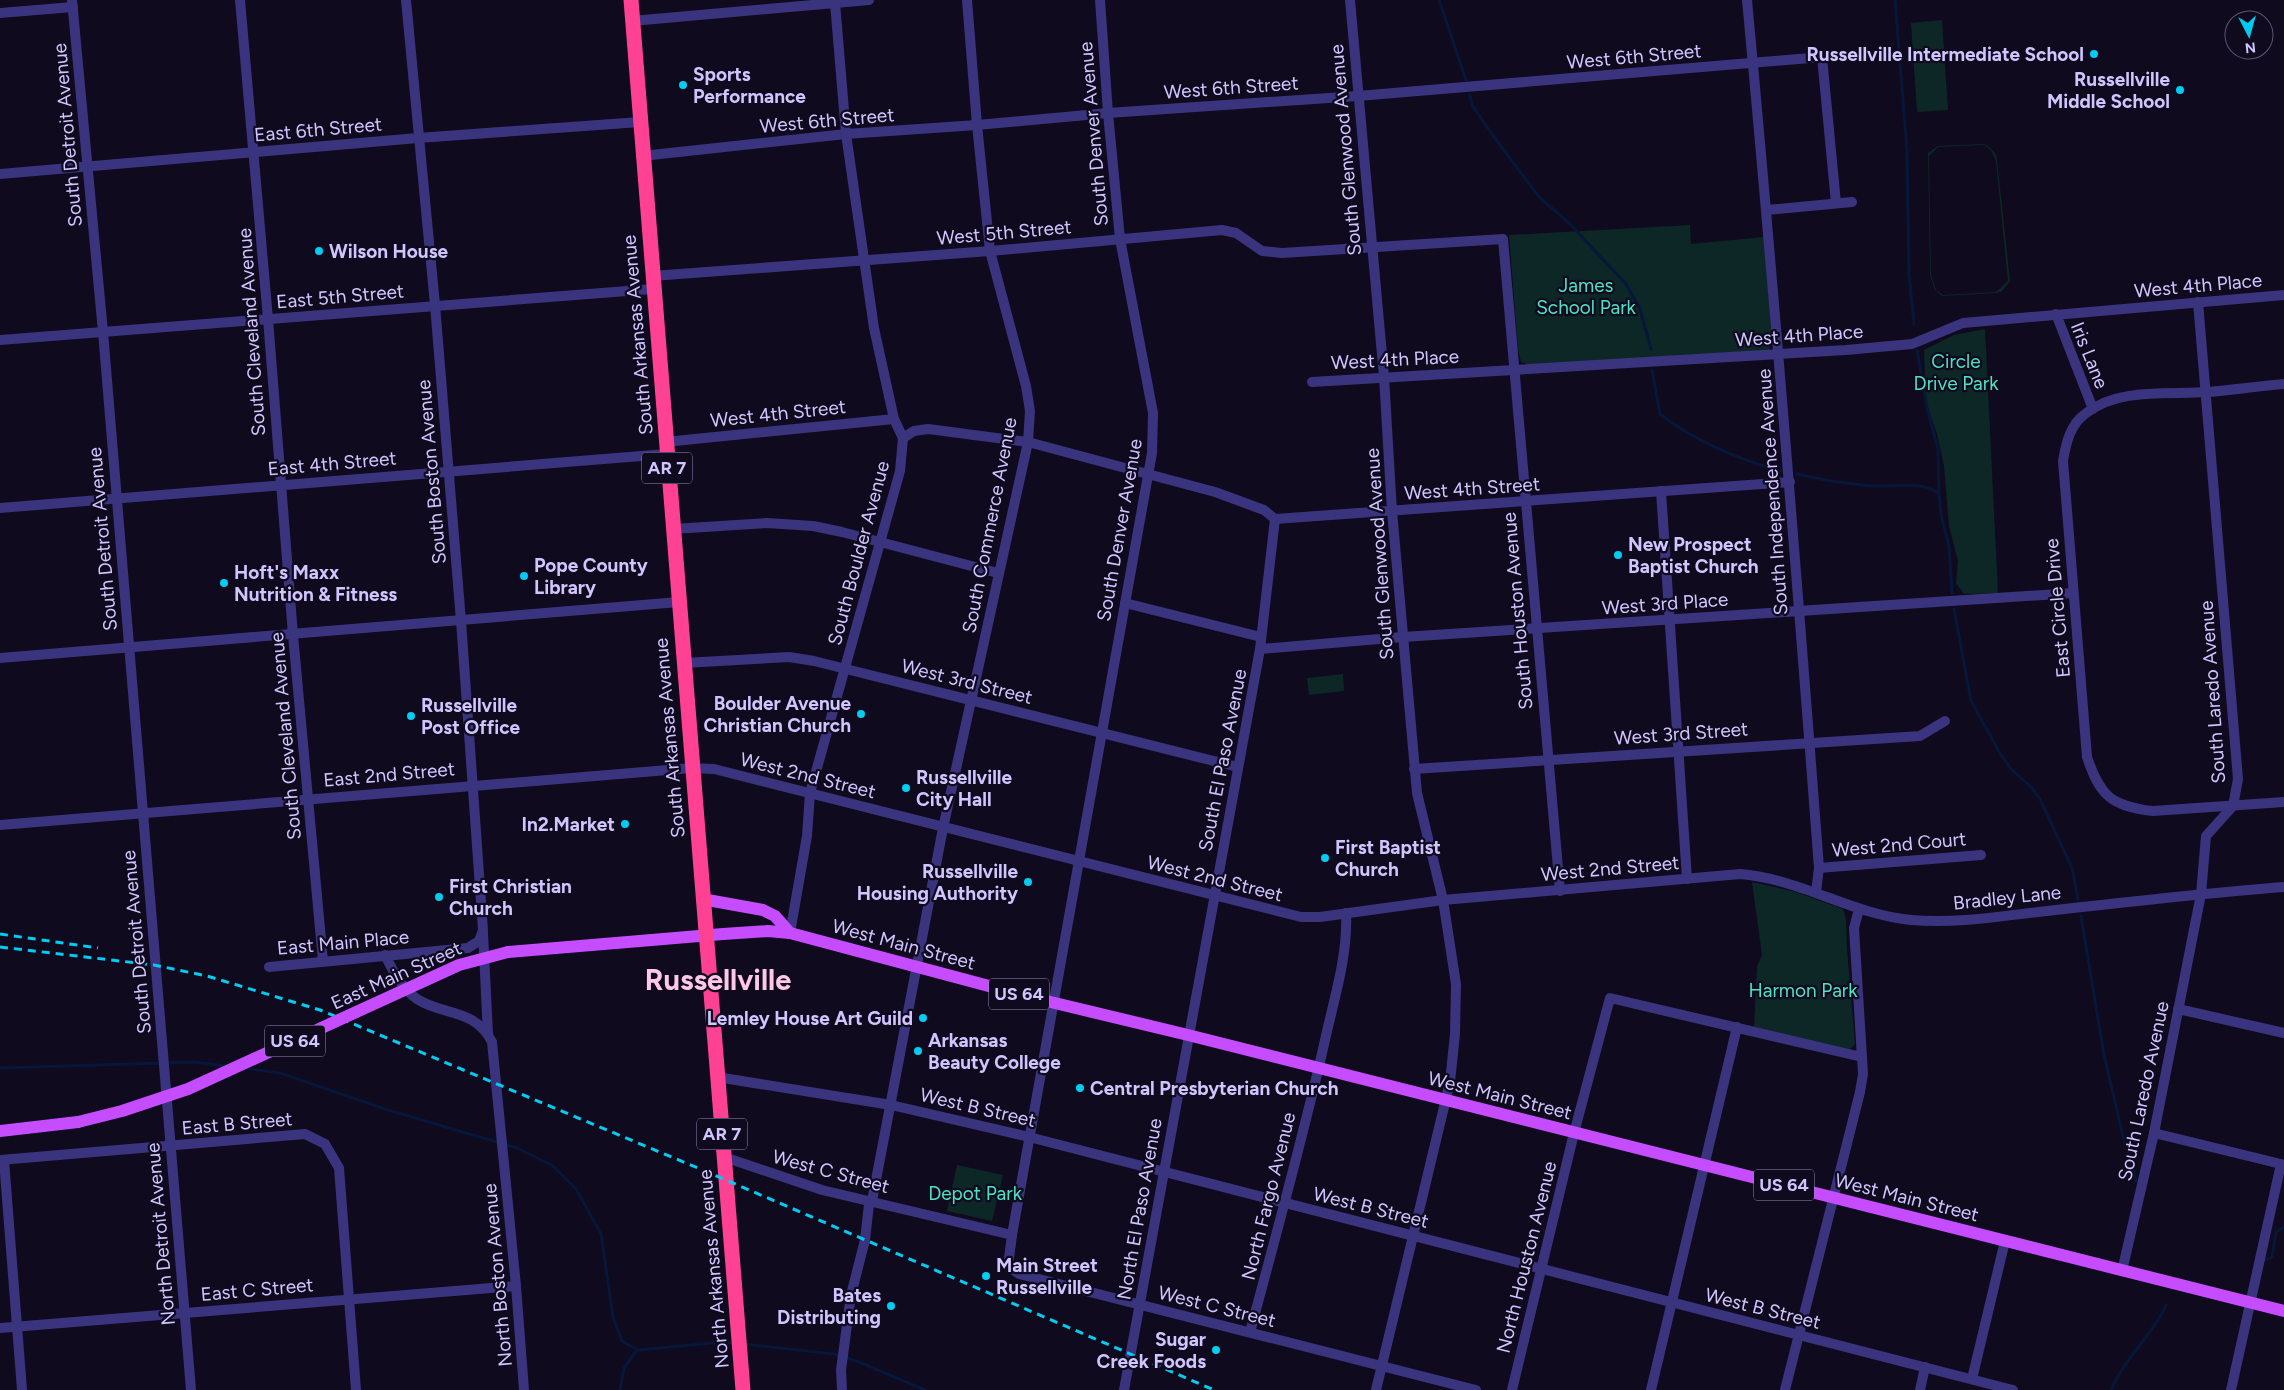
<svg xmlns="http://www.w3.org/2000/svg" width="2284" height="1390" viewBox="0 0 2284 1390" font-family="Figtree,sans-serif">
<rect width="100%" height="100%" fill="#0f0a1d"/>
<g fill="#0d2727" fill-rule="evenodd">
<path d="M1942 20 1948 110 1917 112 1911 23Z"/>
<path d="M1984 144C1991 148 1996 152 1997 160L2010 281 2002 291 1997 293 1942 296 1935 290 1930 275 1928 153 1938 146ZM1984 145 1991 150 1996 161 2008 281 1996 292 1943 295 1936 290 1931 275 1929 156 1938 147Z"/>
<path d="M1690 225 1691 244 1764 237 1772 341 1769 350 1531 365 1521 362 1518 349 1509 235Z"/>
<path d="M1985 329 1998 593 1964 594 1956 583 1958 561 1949 526 1944 466 1937 434 1926 402 1924 350 1954 335Z"/>
<path d="M1343 674 1344 691 1309 695 1307 678Z"/>
<path d="M1752 882 1796 892 1843 909 1846 919 1847 949 1855 1044 1850 1049 1754 1027 1757 966 1762 955Z"/>
<path d="M957 1165 1003 1175 992 1221 947 1211Z"/>
</g>
<g fill="none" stroke-linecap="round" stroke-linejoin="round">
<g stroke="#06173a" stroke-width="3">
<path d="M1439 0 1466 80"/>
<path d="M1895 0 1907 151 1909 274 1914 324"/>
<path d="M1470 95 1472 105 1494 137 1539 197 1568 222 1626 284 1640 309 1651 349"/>
<path d="M1917 350 1927 408 1938 449 1939 493"/>
<path d="M1652 370 1660 414C1693 440 1739 460 1781 471"/>
<path d="M1797 474C1822 480 1849 484 1874 486 1893 487 1924 480 1939 494L1941 514 1949 546 1952 593"/>
<path d="M1954 609 1971 701 2001 755 2011 769 2031 787 2040 799 2072 868 2078 899"/>
<path d="M2081 916 2104 1055 2122 1132 2136 1181"/>
<path d="M0 1068 195 1062 226 1066"/>
<path d="M245 1068 280 1073 388 1110 517 1148 553 1166 576 1189 601 1234 613 1317 622 1341 638 1350 722 1342 735 1344"/>
<path d="M2263 1261 2272 1257 2276 1232 2284 1227"/>
<path d="M744 1344 834 1354 859 1362 925 1390"/>
<path d="M620 1390 624 1368 637 1350"/>
<path d="M2111 1390C2124 1359 2152 1336 2166 1305"/>
</g>
<g stroke="#3a337e" stroke-width="10">
<path d="M72 0 103 332 191 1390"/>
<path d="M240 0 268 319 293 635 323 961"/>
<path d="M1100 0 1108 113 1120 239 1153 413 1152 453 1012 1235 1008 1266 1019 1274 1476 1390"/>
<path d="M1350 0 1384 377 1392 511 1417 793 1443 900 1456 984 1455 1034 1450 1082 1376 1390"/>
<path d="M1747 0C1774 289 1797 578 1819 868L1816 892"/>
<path d="M0 13 73 7"/>
<path d="M632 21 869 0"/>
<path d="M642 156 846 134 977 125 1108 113 1358 96 1822 57 1836 203"/>
<path d="M0 174 418 138 640 122"/>
<path d="M1767 210 1852 202"/>
<path d="M652 276 990 251 1222 230 1236 233 1262 251 1282 253 1503 239 1560 891"/>
<path d="M2056 314 2093 409"/>
<path d="M0 340 653 289"/>
<path d="M1312 382 1846 350 1912 344 1963 323 2284 295"/>
<path d="M2284 384C2259 386 2233 390 2208 392 2169 395 2118 387 2085 414 2070 425 2066 443 2063 461L2087 757C2100 796 2111 806 2153 811L2284 802"/>
<path d="M903 438 914 431 928 429 1028 442 1215 492 1264 510 1275 519 1790 482"/>
<path d="M665 442 894 419"/>
<path d="M1661 491 1687 879"/>
<path d="M0 508 666 454"/>
<path d="M673 529 767 523 813 526 842 532 998 573"/>
<path d="M1125 603 1261 637"/>
<path d="M1260 649 1403 637 2073 593"/>
<path d="M0 658 679 602"/>
<path d="M684 663 789 657 814 661 1238 767"/>
<path d="M1414 769 1920 736 1945 721"/>
<path d="M0 825 692 768 714 769 1301 917H1320L1443 900 1740 874C1801 879 1851 914 1911 920 1956 924 2002 916 2047 911 2126 902 2205 893 2284 887"/>
<path d="M1819 868 1981 855"/>
<path d="M483 933 488 1034"/>
<path d="M790 933 807 836 810 793 900 471 903 438 894 419 874 328 846 134 835 3"/>
<path d="M385 955C393 971 402 989 417 999 443 1016 475 1008 492 1042L516 1286 524 1390"/>
<path d="M269 967 468 948 479 941 483 930 461 621 435 305 406 0"/>
<path d="M2178 1009 2284 1033"/>
<path d="M717 1077 891 1105 1029 1137 2013 1390"/>
<path d="M2154 1133 2281 1164 2231 1390"/>
<path d="M724 1157 822 1190 1012 1235"/>
<path d="M0 1160 305 1134 325 1144 339 1168 356 1390"/>
<path d="M4 1160 22 1390"/>
<path d="M2122 1271 2154 1133 2201 894 2206 836 2233 806 2238 779 2198 302"/>
<path d="M0 1328 516 1286"/>
<path d="M1250 1332C1276 1235 1303 1138 1325 1040 1334 999 1348 956 1346 913"/>
<path d="M1972 1379 2005 1241"/>
<path d="M842 1390 841 1370 851 1295 865 1240 869 1204 872 1201 943 828 1028 442 1030 411 1026 386 990 251 977 125 967 0"/>
<path d="M1124 1390 1260 649 1275 519"/>
<path d="M1512 1390 1574 1133 1610 998 1862 1057"/>
<path d="M1651 1390 1737 1027"/>
<path d="M1785 1390 1860 1092 1863 1074 1854 928 1859 909"/>
<path d="M1920 1390 1925 1367"/>
</g>
<g stroke="#c64dff" stroke-width="12">
<path d="M702 899 763 910 775 916 790 933"/>
<path d="M508 952 723 934 768 931 790 933 1034 998 1188 1035 2284 1311"/>
<path d="M0 1131 78 1122"/>
</g>
<path stroke="#ff4193" stroke-width="15" d="M631 0 743 1390"/>
<g stroke="#00cdf1" stroke-width="3" stroke-dasharray="8 6" stroke-linecap="butt">
<path d="M0 934 98 948"/>
<path d="M0 947 154 965 207 976 320 1010 705 1171 1214 1390"/>
</g>
<path stroke="#c64dff" stroke-width="12" d="M78 1122 122 1111 188 1089 459 965 508 952"/>
</g>
<g fill="#00cdf1" stroke="#0f0a1d" stroke-width="2">
<circle cx="2094" cy="54" r="5"/>
<circle cx="683" cy="85" r="5"/>
<circle cx="2180" cy="90" r="5"/>
<circle cx="319" cy="251" r="5"/>
<circle cx="1618" cy="555" r="5"/>
<circle cx="524" cy="576" r="5"/>
<circle cx="224" cy="583" r="5"/>
<circle cx="861" cy="714" r="5"/>
<circle cx="411" cy="716" r="5"/>
<circle cx="906" cy="788" r="5"/>
<circle cx="625" cy="824" r="5"/>
<circle cx="1325" cy="858" r="5"/>
<circle cx="1028" cy="882" r="5"/>
<circle cx="439" cy="897" r="5"/>
<circle cx="923" cy="1018" r="5"/>
<circle cx="918" cy="1051" r="5"/>
<circle cx="1080" cy="1088" r="5"/>
<circle cx="986" cy="1276" r="5"/>
<circle cx="891" cy="1306" r="5"/>
<circle cx="1216" cy="1350" r="5"/>
</g>
<g text-anchor="middle" stroke-width="4.5" stroke-linejoin="round" paint-order="stroke">
<g fill="#0f0a1d" stroke="#968ebb" stroke-width="1">
<rect x="642" y="452.5" width="50" height="31" rx="4"/>
<rect x="989" y="978.5" width="60" height="31" rx="4"/>
<rect x="265" y="1025.5" width="60" height="31" rx="4"/>
<rect x="697" y="1118.5" width="50" height="31" rx="4"/>
<rect x="1754" y="1169.5" width="60" height="31" rx="4"/>
</g>
<g font-size="18" font-weight="bold" fill="#d0c6ff">
<text x="667" y="474">AR 7</text>
<text x="1019" y="1000">US 64</text>
<text x="295" y="1047">US 64</text>
<text x="722" y="1140">AR 7</text>
<text x="1784" y="1191">US 64</text>
</g>
<g font-size="19" font-weight="bold" fill="#d0c6ff" stroke="#0f0a1d" text-anchor="start">
<text x="2084" y="61" text-anchor="end">Russellville Intermediate School</text>
<text x="693" y="81">Sports<tspan x="693" dy="22">Performance</tspan></text>
<text x="2170" y="86" text-anchor="end">Russellville<tspan x="2170" dy="22">Middle School</tspan></text>
<text x="329" y="258">Wilson House</text>
<text x="1628" y="551">New Prospect<tspan x="1628" dy="22">Baptist Church</tspan></text>
<text x="534" y="572">Pope County<tspan x="534" dy="22">Library</tspan></text>
<text x="234" y="579">Hoft's Maxx<tspan x="234" dy="22">Nutrition &amp; Fitness</tspan></text>
<text x="851" y="710" text-anchor="end">Boulder Avenue<tspan x="851" dy="22">Christian Church</tspan></text>
<text x="421" y="712">Russellville<tspan x="421" dy="22">Post Office</tspan></text>
<text x="916" y="784">Russellville<tspan x="916" dy="22">City Hall</tspan></text>
<text x="615" y="831" text-anchor="end">In2.Market</text>
<text x="1335" y="854">First Baptist<tspan x="1335" dy="22">Church</tspan></text>
<text x="1018" y="878" text-anchor="end">Russellville<tspan x="1018" dy="22">Housing Authority</tspan></text>
<text x="449" y="893">First Christian<tspan x="449" dy="22">Church</tspan></text>
<text x="913" y="1025" text-anchor="end">Lemley House Art Guild</text>
<text x="928" y="1047">Arkansas<tspan x="928" dy="22">Beauty College</tspan></text>
<text x="1090" y="1095">Central Presbyterian Church</text>
<text x="996" y="1272">Main Street<tspan x="996" dy="22">Russellville</tspan></text>
<text x="881" y="1302" text-anchor="end">Bates<tspan x="881" dy="22">Distributing</tspan></text>
<text x="1206" y="1346" text-anchor="end">Sugar<tspan x="1206" dy="22">Creek Foods</tspan></text>
</g>
<g font-size="19" fill="#d0c6ff" stroke="#0f0a1d">
<text transform="translate(1634 56) rotate(-5)" y="7">West 6th Street</text>
<text transform="translate(1231 87) rotate(-4)" y="7">West 6th Street</text>
<text transform="translate(827 120) rotate(-5)" y="7">West 6th Street</text>
<text transform="translate(318 129) rotate(-5)" y="7">East 6th Street</text>
<text transform="translate(1093 134) rotate(-95)" y="7">South Denver Avenue</text>
<text transform="translate(67 135) rotate(-95)" y="7">South Detroit Avenue</text>
<text transform="translate(1345 150) rotate(-95)" y="7">South Glenwood Avenue</text>
<text transform="translate(1004 232) rotate(-5)" y="7">West 5th Street</text>
<text transform="translate(2198 285) rotate(-5)" y="7">West 4th Place</text>
<text transform="translate(340 296) rotate(-5)" y="7">East 5th Street</text>
<text transform="translate(251 332) rotate(-94)" y="7">South Cleveland Avenue</text>
<text transform="translate(637 335) rotate(-95)" y="7">South Arkansas Avenue</text>
<text transform="translate(1799 335) rotate(-4)" y="7">West 4th Place</text>
<text transform="translate(2090 355) rotate(68)" y="7">Iris Lane</text>
<text transform="translate(1395 359) rotate(-3)" y="7">West 4th Place</text>
<text transform="translate(778 413) rotate(-6)" y="7">West 4th Street</text>
<text transform="translate(332 463) rotate(-5)" y="7">East 4th Street</text>
<text transform="translate(431 472) rotate(-95)" y="7">South Boston Avenue</text>
<text transform="translate(1472 488) rotate(-4)" y="7">West 4th Street</text>
<text transform="translate(1772 492) rotate(-94)" y="7">South Independence Avenue</text>
<text transform="translate(989 525) rotate(-79)" y="7">South Commerce Avenue</text>
<text transform="translate(1119 530) rotate(-80)" y="7">South Denver Avenue</text>
<text transform="translate(102 539) rotate(-95)" y="7">South Detroit Avenue</text>
<text transform="translate(858 553) rotate(-75)" y="7">South Boulder Avenue</text>
<text transform="translate(1379 554) rotate(-94)" y="7">South Glenwood Avenue</text>
<text transform="translate(1665 603) rotate(-4)" y="7">West 3rd Place</text>
<text transform="translate(2057 608) rotate(-95)" y="7">East Circle Drive</text>
<text transform="translate(1517 611) rotate(-95)" y="7">South Houston Avenue</text>
<text transform="translate(967 681) rotate(14)" y="7">West 3rd Street</text>
<text transform="translate(2212 692) rotate(-94)" y="7">South Laredo Avenue</text>
<text transform="translate(1681 733) rotate(-4)" y="7">West 3rd Street</text>
<text transform="translate(285 736) rotate(-95)" y="7">South Cleveland Avenue</text>
<text transform="translate(669 738) rotate(-95)" y="7">South Arkansas Avenue</text>
<text transform="translate(1222 760) rotate(-79)" y="7">South El Paso Avenue</text>
<text transform="translate(389 774) rotate(-5)" y="7">East 2nd Street</text>
<text transform="translate(808 775) rotate(14)" y="7">West 2nd Street</text>
<text transform="translate(1899 844) rotate(-5)" y="7">West 2nd Court</text>
<text transform="translate(1610 868) rotate(-5)" y="7">West 2nd Street</text>
<text transform="translate(1215 878) rotate(14)" y="7">West 2nd Street</text>
<text transform="translate(2007 897) rotate(-6)" y="7">Bradley Lane</text>
<text transform="translate(136 942) rotate(-95)" y="7">South Detroit Avenue</text>
<text transform="translate(343 942) rotate(-5)" y="7">East Main Place</text>
<text transform="translate(904 944) rotate(15)" y="7">West Main Street</text>
<text transform="translate(396 975) rotate(-24)" y="7">East Main Street</text>
<text transform="translate(2143 1091) rotate(-78)" y="7">South Laredo Avenue</text>
<text transform="translate(1500 1095) rotate(14)" y="7">West Main Street</text>
<text transform="translate(978 1107) rotate(13)" y="7">West B Street</text>
<text transform="translate(237 1123) rotate(-5)" y="7">East B Street</text>
<text transform="translate(831 1171) rotate(15)" y="7">West C Street</text>
<text transform="translate(1268 1196) rotate(-76)" y="7">North Fargo Avenue</text>
<text transform="translate(1907 1197) rotate(14)" y="7">West Main Street</text>
<text transform="translate(1371 1207) rotate(14)" y="7">West B Street</text>
<text transform="translate(1139 1209) rotate(-80)" y="7">North El Paso Avenue</text>
<text transform="translate(160 1234) rotate(-95)" y="7">North Detroit Avenue</text>
<text transform="translate(1526 1257) rotate(-76)" y="7">North Houston Avenue</text>
<text transform="translate(713 1269) rotate(-95)" y="7">North Arkansas Avenue</text>
<text transform="translate(497 1275) rotate(-95)" y="7">North Boston Avenue</text>
<text transform="translate(257 1289) rotate(-5)" y="7">East C Street</text>
<text transform="translate(1217 1306) rotate(14)" y="7">West C Street</text>
<text transform="translate(1763 1308) rotate(14)" y="7">West B Street</text>
</g>
<g font-size="19" fill="#4ee3c5" stroke="#0f0a1d">
<text x="1586" y="292">James<tspan x="1586" dy="22">School Park</tspan></text>
<text x="1956" y="368">Circle<tspan x="1956" dy="22">Drive Park</tspan></text>
<text x="1803" y="997">Harmon Park</text>
<text x="975" y="1200">Depot Park</text>
</g>
<g font-size="29" font-weight="bold" fill="#ffc8e8" stroke="#0f0a1d">
<text x="718" y="990">Russellville</text>
</g>
</g>
<g transform="translate(2249 35) rotate(174)"><circle r="24" fill="#0f0a1d" stroke="#5c5577"/>
<path d="M0-4L9 19L0 12L-9 19Z" fill="#00cdf1"/>
<text y="-8" font-size="14" font-weight="bold" text-anchor="middle" fill="#d0c6ff">N</text>
</g>
</svg>
